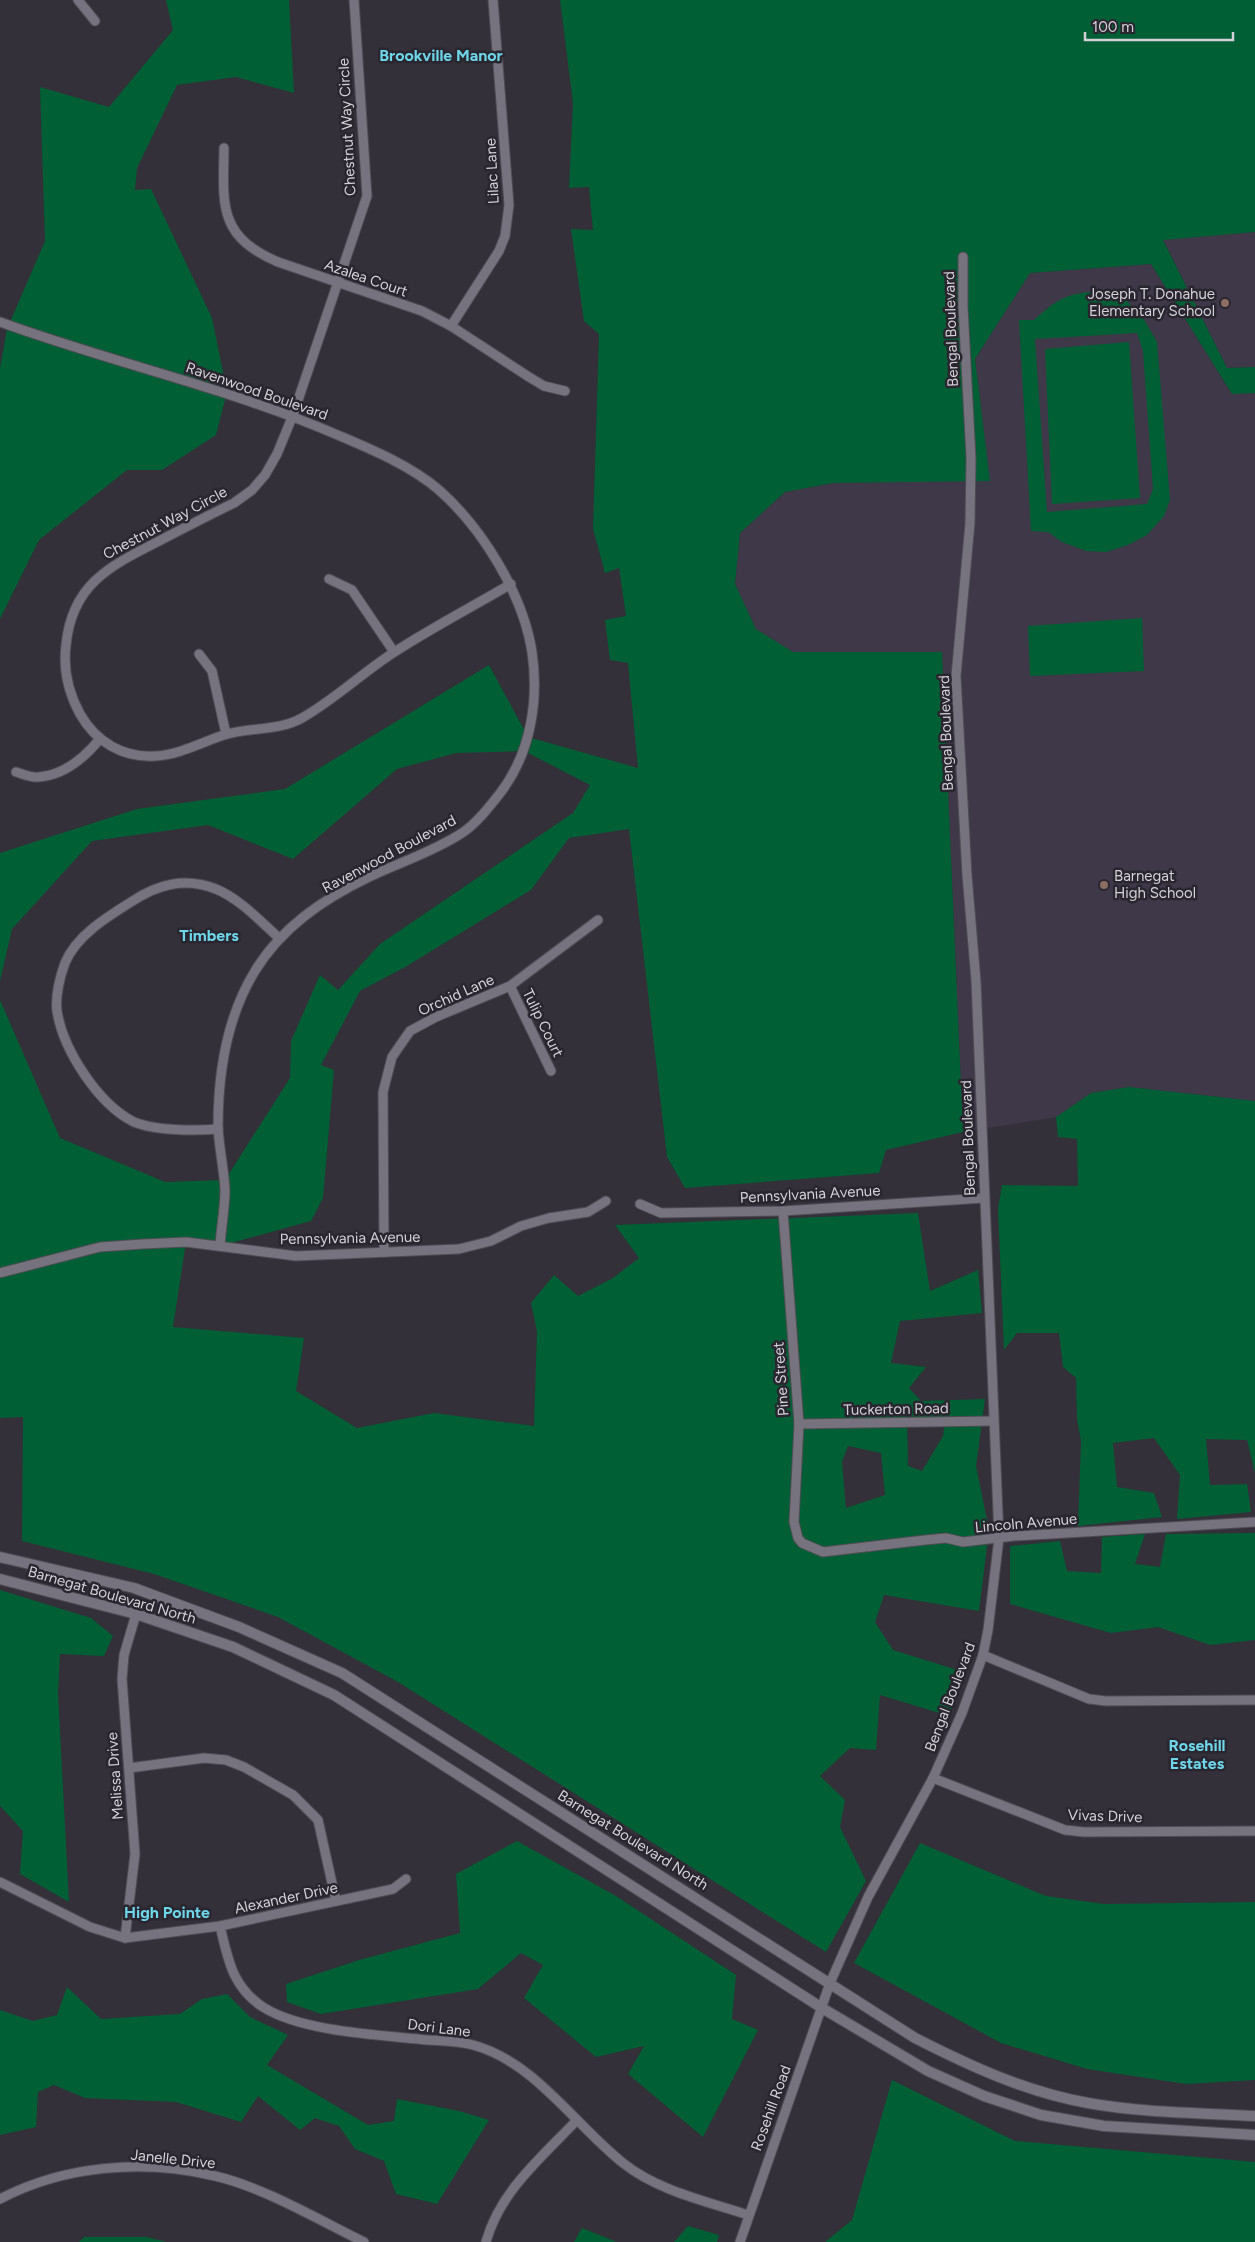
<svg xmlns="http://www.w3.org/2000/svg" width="1255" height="2242" viewBox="0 0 1255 2242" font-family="Figtree,sans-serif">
<rect width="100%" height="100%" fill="#34303a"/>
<g fill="#3e3848">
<path d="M1255 232V367L1227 368 1163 239Z"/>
<path d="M1151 264 1231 393H1255V1101L1129 1087 1091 1093 1056 1117 963 1132 942 652H793L756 629 735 584 740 533 785 492 833 483 989 480 975 359 1030 273Z"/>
</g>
<g fill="#005f34" fill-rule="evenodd">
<path d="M166 0H289L294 93 236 77 177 85 137 168 135 190 151 189 212 318 227 392 216 435 162 470H127L39 540 0 619V368L7 329 45 241 40 87 109 107 173 30Z"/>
<path d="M560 0H1255V232L1163 240 1227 368 1255 367V393L1232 394 1151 264 1030 273 975 359 990 481 833 483 785 492 740 533 735 584 756 629 793 652H942L963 1132 886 1150 879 1173 685 1188 667 1157 629 829 569 838 531 890 407 966 360 991 321 1065 334 1070 323 1198 311 1221 220 1246 186 1242 173 1327 304 1338 296 1391 357 1428 434 1413 534 1426 537 1331 531 1303 554 1275 578 1296 613 1278 639 1258 615 1225 918 1213 930 1291 978 1270 982 1313 900 1321 891 1363 926 1367 909 1388 921 1401 985 1399 976 1466 989 1530 979 1611 884 1595 875 1622 893 1650 964 1672 949 1716 880 1695 876 1750 850 1748 820 1776 845 1800 840 1827 866 1881 826 1952 398 1682 278 1617 154 1574 22 1541 23 1417 0 1418V1000L60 1138 165 1182 225 1180 290 1078 291 1041 320 975 338 990 380 944 573 813 590 785 524 751 456 753 397 769 293 859 208 825 92 841 12 929 0 981V853L137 809 285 789 489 665 528 737 638 768 628 663 610 660 605 620 626 616 619 568 605 573 593 529 599 334 584 321 571 229 593 230 589 187 569 188 573 103ZM907 1416 945 1421 943 1436 922 1471 908 1466ZM848 1446 881 1453 885 1495 846 1508 842 1462Z"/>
<path d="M1102 291 1127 301 1145 321 1157 342 1170 500 1164 516 1147 535 1128 545 1106 552 1086 551 1062 542 1048 532 1031 531 1019 320H1034C1059 297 1068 293 1102 291ZM1137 333 1143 351 1153 489 1147 504 1047 512 1035 339Z"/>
<path d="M1129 342 1140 498 1052 504 1045 349Z"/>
<path d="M1142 618 1144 671 1030 676 1028 626Z"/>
<path d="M1129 1087 1255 1101V1473L1247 1440 1206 1439 1210 1485 1247 1484 1251 1512 1177 1519 1180 1475 1154 1438 1113 1443 1117 1487 1154 1493 1162 1517 1078 1526 1081 1441 1077 1419 1076 1378 1063 1367 1059 1333H1017L1004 1350 998 1209 1002 1185 1078 1186 1077 1139 1058 1137 1056 1117 1091 1093Z"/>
<path d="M1255 1533V1640L1210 1645 1158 1627 1111 1633 1010 1604V1546L1060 1541 1067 1571 1101 1573 1102 1537 1145 1534 1135 1564 1160 1567 1166 1534Z"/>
<path d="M0 1590 91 1618 113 1636 104 1656 60 1654 58 1693 69 1902 20 1874 23 1831 0 1806Z"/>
<path d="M517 1841 616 1896 736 1975 732 2019 758 2030 703 2137 628 2074 644 2046 596 2057 524 1998 543 1965 521 1953 478 1989 321 2014 287 2002 286 1984 359 1960 460 1933 456 1874Z"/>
<path d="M920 1843 1046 1896 1104 1904 1255 1902V2080L1186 2084 1087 2069 1001 2043 854 1963Z"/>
<path d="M67 1987 101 2019 180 2014 202 1999 227 1994 250 2017 288 2035 267 2065 368 2125 394 2121 397 2099 459 2111 489 2120 437 2204 396 2194 384 2161 355 2149 339 2126 315 2118 300 2130 258 2096 241 2122 176 2102 85 2098 54 2085 38 2092 36 2127 0 2135V2010L33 2021 57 2015Z"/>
<path d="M892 2080 1015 2141 1255 2162V2242H825L852 2220Z"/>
<path d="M688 2226 719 2235 717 2242H674Z"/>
<path d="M582 2228 617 2242H574Z"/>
<path d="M84 2237H146L167 2242H79Z"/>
</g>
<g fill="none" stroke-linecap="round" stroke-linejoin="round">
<defs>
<g id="minor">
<path d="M78 0 95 21"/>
<path d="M354 0 367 196 293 415 277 454 265 475 252 490 234 503C209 515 184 528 159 541 110 566 72 584 66 645 63 669 68 692 80 714 96 742 123 758 155 756 179 755 202 742 224 735 249 727 279 731 302 718 334 700 362 673 393 653 431 628 472 607 511 584"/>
<path d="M224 148C223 206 218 236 278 262L422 311 451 326 529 377 544 386 565 391"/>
<path d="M0 322C112 363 230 388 340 436 373 450 411 466 439 490 482 528 523 594 532 652 539 700 531 752 501 792 490 806 477 823 462 833 433 852 398 863 367 878 322 900 281 928 255 971 226 1018 218 1073 218 1127 219 1148 224 1169 225 1190 225 1208 221 1228 220 1246"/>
<path d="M451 326 499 251 505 236 509 205 493 0"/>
<path d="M329 579 352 590 394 652"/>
<path d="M199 654 212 671 226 734"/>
<path d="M16 772C23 774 32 778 39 777 64 775 84 758 99 740"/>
<path d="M510 986 551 1071"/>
<path d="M218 1129C197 1131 152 1131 132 1121 98 1103 63 1050 57 1011 55 997 60 976 65 963 76 936 107 917 131 902 158 884 185 877 216 889 240 899 260 921 279 938"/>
<path d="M640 1204 661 1213 783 1211 984 1198"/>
<path d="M783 1211 799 1424 794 1522 798 1538 802 1543 823 1552 925 1540 946 1538 963 1542 1014 1536 1255 1522"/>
<path d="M384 1252 383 1092 392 1057 410 1031 436 1017 510 986 598 920"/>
<path d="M0 1273 100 1247 143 1244 186 1242 296 1256 459 1249 491 1241 521 1226 549 1218 588 1212 606 1201"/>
<path d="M799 1424 993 1421"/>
<path d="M983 1655 1089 1699 1106 1701 1255 1700"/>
<path d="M129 1768 204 1758 226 1760 244 1767 293 1795 318 1820 336 1901"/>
<path d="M933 1778 1065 1830 1084 1832 1255 1831"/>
<path d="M0 1882 90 1927 125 1938 220 1926 393 1889 406 1879"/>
<path d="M220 1926C228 1959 232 1987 263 2007 302 2032 381 2035 428 2040 443 2041 459 2041 473 2045 534 2061 576 2126 623 2163 658 2191 706 2201 748 2215"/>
<path d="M125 1938 135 1854 122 1679 124 1655 136 1614"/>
<path d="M0 2199C65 2165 144 2159 215 2176 263 2187 319 2220 364 2242"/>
<path d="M486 2242C500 2191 542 2157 577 2120"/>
<path d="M740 2242 830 1983 868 1897 933 1778 962 1713 983 1655 988 1630 999 1538 976 981 967 875 956 676 970 523 971 458 963 307V257"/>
</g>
<g id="tertiary">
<path d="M0 1557 134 1588 239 1627 342 1673 915 2038C970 2066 1026 2092 1088 2103 1143 2113 1200 2113 1255 2116"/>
<path d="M0 1579 136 1614 233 1647 334 1695 822 2008 928 2071 984 2096 1041 2115 1104 2126 1255 2135"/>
</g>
</defs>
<use href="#minor" stroke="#4f4c54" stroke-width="11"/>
<use href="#tertiary" stroke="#4f4c54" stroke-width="12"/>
<use href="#minor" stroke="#76737e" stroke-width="9"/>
<use href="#tertiary" stroke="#76737e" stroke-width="10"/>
</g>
<g fill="#8d6e63" stroke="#2a2630" stroke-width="2">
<circle cx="1225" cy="303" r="5"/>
<circle cx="1104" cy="885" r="5"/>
</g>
<g text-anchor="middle" stroke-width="5" stroke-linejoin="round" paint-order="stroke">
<g font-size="15" fill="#d3d1d7" stroke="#2a2630">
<text transform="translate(347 127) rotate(-93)" y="5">Chestnut Way Circle</text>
<text transform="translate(492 171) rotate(-93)" y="5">Lilac Lane</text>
<text transform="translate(366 278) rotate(19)" y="5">Azalea Court</text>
<text transform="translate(951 329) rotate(-92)" y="5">Bengal Boulevard</text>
<text transform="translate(257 391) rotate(19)" y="5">Ravenwood Boulevard</text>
<text transform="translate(165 523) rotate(-28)" y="5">Chestnut Way Circle</text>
<text transform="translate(946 733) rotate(-92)" y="5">Bengal Boulevard</text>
<text transform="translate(389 854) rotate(-28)" y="5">Ravenwood Boulevard</text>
<text transform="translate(456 995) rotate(-24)" y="5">Orchid Lane</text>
<text transform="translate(543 1023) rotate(64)" y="5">Tulip Court</text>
<text transform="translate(968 1138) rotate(-92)" y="5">Bengal Boulevard</text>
<text transform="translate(810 1194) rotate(-3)" y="5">Pennsylvania Avenue</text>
<text transform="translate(350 1238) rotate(-1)" y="5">Pennsylvania Avenue</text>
<text transform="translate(781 1379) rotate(-94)" y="5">Pine Street</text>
<text transform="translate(896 1409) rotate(-1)" y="5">Tuckerton Road</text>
<text transform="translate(1026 1523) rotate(-5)" y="5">Lincoln Avenue</text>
<text transform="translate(112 1595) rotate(16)" y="5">Barnegat Boulevard North</text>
<text transform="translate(950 1697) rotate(-69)" y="5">Bengal Boulevard</text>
<text transform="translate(115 1776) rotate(-94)" y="5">Melissa Drive</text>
<text transform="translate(1105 1816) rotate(2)" y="5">Vivas Drive</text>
<text transform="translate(633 1840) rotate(32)" y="5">Barnegat Boulevard North</text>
<text transform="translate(286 1898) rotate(-12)" y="5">Alexander Drive</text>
<text transform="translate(439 2028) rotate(7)" y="5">Dori Lane</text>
<text transform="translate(771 2108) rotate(-70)" y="5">Rosehill Road</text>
<text transform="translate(173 2159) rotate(6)" y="5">Janelle Drive</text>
</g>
<g font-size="15" fill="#d3d1d7" stroke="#2a2630" text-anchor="end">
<text x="1215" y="299">Joseph T. Donahue<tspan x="1215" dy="17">Elementary School</tspan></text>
<text x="1114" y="881" text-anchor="start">Barnegat<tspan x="1114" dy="17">High School</tspan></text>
</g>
<g font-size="16" font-weight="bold" fill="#6ed6e9" stroke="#2a2630">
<text x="441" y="61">Brookville Manor</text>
<text x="209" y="941">Timbers</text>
<text x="1197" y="1751">Rosehill<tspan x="1197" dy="18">Estates</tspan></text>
<text x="167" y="1918">High Pointe</text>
</g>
</g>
<path d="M1085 32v8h148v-8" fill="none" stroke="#d3d1d7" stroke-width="2.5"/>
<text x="1092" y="32" font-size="15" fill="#d3d1d7" stroke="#2a2630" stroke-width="4" paint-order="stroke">100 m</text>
</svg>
